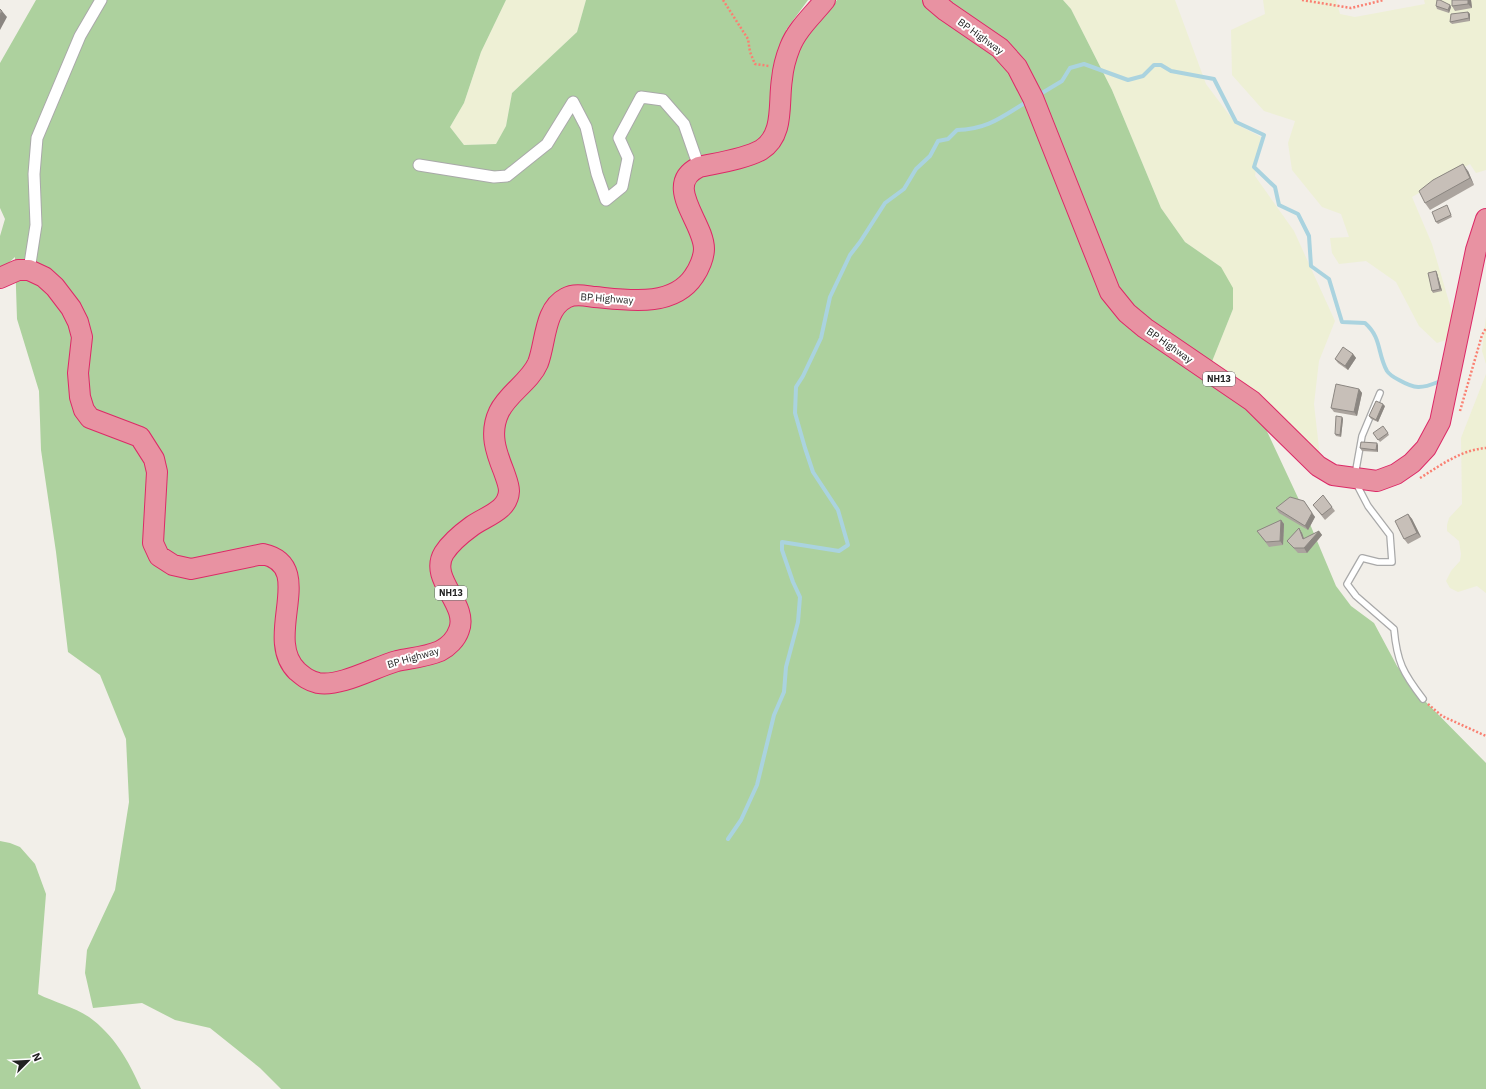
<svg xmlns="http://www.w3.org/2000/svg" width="1486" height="1089" viewBox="0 0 1486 1089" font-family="'IBM Plex Sans',sans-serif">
<rect width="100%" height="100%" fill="#f2efe9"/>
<g fill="#eef0d5">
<path d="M506 0H586L577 32 512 93 506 126 496 144 464 145 450 127 464 103 481 52Z"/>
<path d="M1063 0H1175L1206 84 1236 124 1261 137 1255 176 1294 231 1335 321 1319 361 1314 404 1320 457 1211 364 1233 309 1221 267 1185 242 1161 208 1112 90 1071 9Z"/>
<path d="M1263 0H1336L1340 14 1355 17 1425 4 1424 0H1486V170L1476 173 1470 164 1412 197 1432 244 1452 312 1449 339 1437 343 1419 326 1396 282 1366 261 1339 264 1332 253 1330 238 1349 237 1341 214 1322 207 1292 170 1288 143 1295 121 1264 111 1232 75 1231 30 1265 14Z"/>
<path d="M1486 317V364L1482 351Z"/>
<path d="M1486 374V593L1477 586 1458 592 1450 588 1446 581 1451 571 1460 561 1461 554 1459 541 1447 531V525L1449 518 1462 504 1461 438Z"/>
</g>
<g fill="#add19e">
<path d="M36 0H506L481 52 464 103 450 127 464 145 496 144 506 126 512 93 577 32 586 0H808L786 30 800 43 837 0H924L994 53 1012 72 1106 297 1239 399 1264 425 1307 517 1336 586 1351 606 1374 623 1397 666 1416 692 1486 763V1089H281L260 1068 210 1028 175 1020 142 1003 93 1008 85 973 87 950 115 890 129 802 126 739 100 675 68 652 56 552 41 450 39 391 17 319 15 257 0 271V236L5 219 0 208V63Z"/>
<path d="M944 0H1063L1071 9 1112 90 1161 208 1185 242 1221 267 1233 288V309L1211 364 1132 308 1115 287 1023 69Z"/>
<path d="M0 841 10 843 20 847 35 864 46 894 38 994C54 1002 74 1007 89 1017 114 1035 129 1061 141 1089H0Z"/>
</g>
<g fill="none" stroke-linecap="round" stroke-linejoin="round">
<g stroke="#aad3df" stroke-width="4">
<path d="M1037 96 1062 81 1070 68 1084 64 1128 80 1143 76 1154 65H1161L1171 71 1214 79 1236 122 1264 135 1254 167 1275 187 1279 205 1298 214 1309 236 1311 266 1329 279 1342 322 1365 323C1382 338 1377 353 1387 371 1389 374 1395 378 1399 380 1415 389 1421 389 1438 382"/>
<path d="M728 839 741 820 757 785 774 715 784 692 786 667 798 622 800 597 793 582 782 550V542L839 551 848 545 838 510 813 472 805 448 795 413 796 387 803 376 821 338 830 297 850 255 860 242 885 203 904 189 916 169 930 156 938 141 948 139 957 130C987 130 1003 116 1028 101"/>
</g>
<defs>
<g id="lane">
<path d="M1355 475 1362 436 1380 393"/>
<path d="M1356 483 1368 506 1390 535 1392 562H1378L1362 558 1347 584 1356 596 1394 629C1397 662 1403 673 1423 699"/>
</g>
<g id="street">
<path d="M419 165 494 177 507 176 547 144 573 102 586 127 597 174 606 200 622 187 628 158 619 138 641 97 663 100 684 124 699 167"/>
<path d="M29 270 36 225 34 174 37 138 80 36 101 0"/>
</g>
<g id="highway">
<path d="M933 0 946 11 1000 48 1017 67 1033 98 1110 292 1127 313 1145 328 1252 401 1318 466 1333 475 1377 481 1396 474 1412 463 1426 448 1440 422 1476 250 1486 219"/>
<path d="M0 278 18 270H29L44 277 55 287 71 308 78 322 82 337 78 373 80 397 84 410 90 418 140 437 154 459 157 472 153 543 159 556 173 565 191 569 263 554C318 566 262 637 297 671 304 677 309 681 318 683 341 687 375 667 397 661 411 658 426 657 440 651 448 647 456 639 459 630 469 604 428 579 444 553 451 542 461 534 472 526 486 516 508 511 509 491 509 485 506 478 504 472 496 452 489 433 499 412 508 393 530 382 538 363 546 342 544 309 566 298 575 293 586 296 595 297 627 300 673 308 694 276 699 269 704 257 704 249 704 222 662 185 699 167 717 163 745 159 761 150 785 135 778 103 782 79 783 68 786 57 790 47 797 29 813 15 825 0"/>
</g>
</defs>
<use href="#lane" stroke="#a9a9a9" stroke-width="8"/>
<use href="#street" stroke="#a9a9a9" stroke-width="13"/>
<use href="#highway" stroke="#dc2a67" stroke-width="22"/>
<g stroke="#fa8072" stroke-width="2.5" stroke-dasharray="2 2" stroke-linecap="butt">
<path d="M723 0 748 39 750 52 755 64 769 66"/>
<path d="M1302 0 1351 8 1384 0"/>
<path d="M1460 411 1482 335 1486 328"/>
<path d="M1420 478C1441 465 1461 450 1486 448"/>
<path d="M1428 704 1442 716 1486 736"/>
</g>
<use href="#lane" stroke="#fff" stroke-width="5.5"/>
<use href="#street" stroke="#fff" stroke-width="11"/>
<use href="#highway" stroke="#e892a2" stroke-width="20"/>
</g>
<g fill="#aba49e">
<path d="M1452 0H1471L1472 8 1455 11 1452 6Z"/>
<path d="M1450 5 1451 7 1449 13 1437 9 1436 6Z"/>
<path d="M1468 12 1470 14V21L1452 24 1450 22Z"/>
<path d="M1468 171 1474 185 1430 210 1425 203Z"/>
<path d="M1448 208 1452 217 1438 224 1436 222Z"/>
<path d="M1436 271 1437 273 1442 291 1433 293 1432 291Z"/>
<path d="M1353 354 1356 358 1348 370 1338 363 1335 359Z"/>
<path d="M1359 389 1362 393 1357 416 1334 412 1331 408Z"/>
<path d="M1385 406 1378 422 1371 419 1369 416Z"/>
<path d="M1342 417 1343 419 1341 437 1336 436 1335 434Z"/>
<path d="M1373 433H1388L1389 435 1380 442Z"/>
<path d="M1378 445V452L1362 451 1360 448Z"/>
<path d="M1323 495 1335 511 1325 520 1313 505Z"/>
<path d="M1304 501 1315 517 1308 530 1279 513 1276 508Z"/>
<path d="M1408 514 1412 519 1421 537 1408 544 1404 539Z"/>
<path d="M1281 520 1284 524 1283 545 1269 547 1257 531Z"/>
<path d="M1299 528 1302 533 1304 539 1319 531 1322 535 1307 553H1298L1287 541Z"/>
</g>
<g fill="#8b8681">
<path d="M1468 0H1471L1472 8 1468 4Z"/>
<path d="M1450 5 1451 7 1449 13 1448 10Z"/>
<path d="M2 11 7 17 0 30V15Z"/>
<path d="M1468 12 1470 14V21L1469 18Z"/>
<path d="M1463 164 1468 171 1474 185 1470 178Z"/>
<path d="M1436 271 1437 273 1442 291 1440 289Z"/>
<path d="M1353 354 1356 358 1348 370 1345 366Z"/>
<path d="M1359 389 1362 393 1357 416 1354 412Z"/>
<path d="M1383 404 1385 406 1378 422 1376 420Z"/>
<path d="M1342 417 1343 419 1341 437 1340 435Z"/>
<path d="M1377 443 1378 445V452L1376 450Z"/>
<path d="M1312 513 1315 517 1308 530 1305 526Z"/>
<path d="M1408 514 1412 519 1421 537 1417 533Z"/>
<path d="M1281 520 1284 524 1283 545 1280 541Z"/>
<path d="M1299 528 1302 533 1306 544 1303 539Z"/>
<path d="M1319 531 1322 535 1307 553 1304 548Z"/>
</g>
<g fill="#c7bfb8" stroke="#8b8681">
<path d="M1437 0H1440L1450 5 1448 10 1436 6Z"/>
<path d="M1452 0H1468V4L1452 6Z"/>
<path d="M0 9 2 11 0 15Z"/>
<path d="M1468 12 1469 18 1450 22 1451 14Z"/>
<path d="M1463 164 1470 178 1425 203 1419 191 1433 180Z"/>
<path d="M1447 205 1451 215 1436 222 1432 212Z"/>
<path d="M1436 271 1440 289 1432 291 1428 273Z"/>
<path d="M1343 347 1353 354 1345 366 1335 359Z"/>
<path d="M1336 384 1359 389 1354 412 1331 408Z"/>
<path d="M1376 401 1383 404 1376 420 1369 416Z"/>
<path d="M1336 416 1342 417 1340 435 1335 434Z"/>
<path d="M1383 426 1388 433 1378 440 1373 433Z"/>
<path d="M1361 442 1377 443 1376 450 1360 448Z"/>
<path d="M1323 495 1332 507 1322 515 1313 505Z"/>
<path d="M1290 497 1304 501 1312 513 1305 526 1276 508Z"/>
<path d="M1408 514 1417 533 1404 539 1395 521Z"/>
<path d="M1281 520 1280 541 1266 542 1257 531Z"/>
<path d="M1299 528 1303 539 1319 531 1304 548H1294L1287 541Z"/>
</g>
<g text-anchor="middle" stroke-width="4" stroke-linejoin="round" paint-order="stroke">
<g fill="#fff" stroke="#646464" stroke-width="1">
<rect x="1203" y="372" width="32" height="14" rx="3"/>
<rect x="435" y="586" width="32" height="14" rx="3"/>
</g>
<g font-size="9" font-weight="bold" fill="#222">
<text x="1219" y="382">NH13</text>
<text x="451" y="596">NH13</text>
</g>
<g font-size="10" fill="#222" stroke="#fff">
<text transform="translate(981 36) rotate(36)" y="4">BP Highway</text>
<text transform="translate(607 298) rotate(4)" y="4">BP Highway</text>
<text transform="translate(1170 345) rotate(35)" y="4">BP Highway</text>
<text transform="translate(413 657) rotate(-16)" y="4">BP Highway</text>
</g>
</g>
<g transform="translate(28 1061) rotate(66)" stroke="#ffffff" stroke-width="3" paint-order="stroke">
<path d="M0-3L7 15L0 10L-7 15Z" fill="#222222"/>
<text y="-6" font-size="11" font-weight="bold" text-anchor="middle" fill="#222222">N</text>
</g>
</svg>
